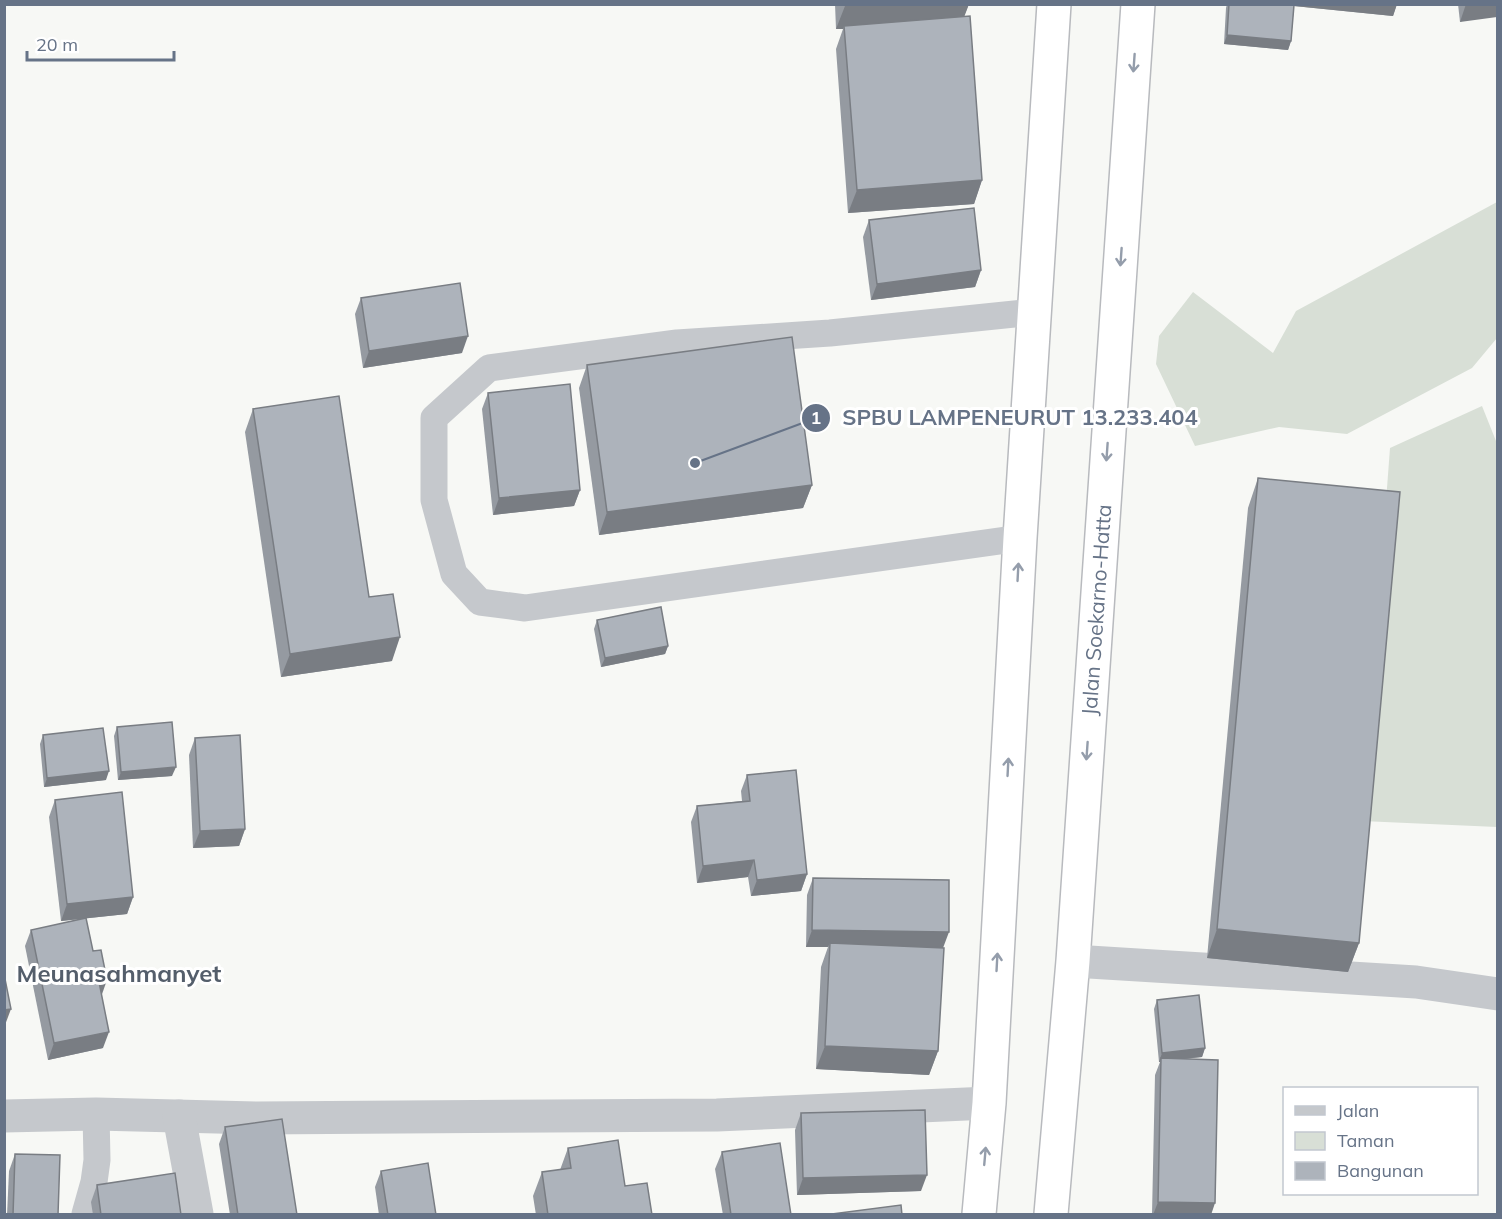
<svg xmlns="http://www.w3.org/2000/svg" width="1502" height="1219" viewBox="0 0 1502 1219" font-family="Mulish,sans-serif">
<rect width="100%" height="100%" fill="#f7f8f5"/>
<g fill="#d8dfd6">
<path d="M1497 202V338L1472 368 1347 434 1279 427 1195 446 1156 364 1159 336 1193 292 1273 353 1296 311Z"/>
<path d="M1482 406 1498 446 1497 827 1362 821 1390 448Z"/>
</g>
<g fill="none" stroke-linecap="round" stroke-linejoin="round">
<defs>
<g id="trunk">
<path d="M979 1214 989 1103 1020 538 1054 4"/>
<path d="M1051 1214 1073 961 1138 4"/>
</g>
</defs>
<use href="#trunk" stroke="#b8babe" stroke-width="36"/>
<g stroke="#c5c8cc" stroke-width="27">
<path d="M1020 538 525 608 480 602 454 574 434 500V418L489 368 677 343 830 333 1034 312"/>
<path d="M85 1214 94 1182 97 1160 96 1114"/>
</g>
<g stroke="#c5c8cc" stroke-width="33">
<path d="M1073 961 1416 982 1498 994"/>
<path d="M4 1116 96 1114 257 1118 717 1115 989 1103"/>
<path d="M179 1116 197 1214"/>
</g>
<use href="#trunk" stroke="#fff" stroke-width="33"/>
</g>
<g fill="#959aa1">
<path d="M835 4H969L964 16 982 180 974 204 848 213 836 49 843 29H836Z"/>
<path d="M1227 4H1397L1393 16 1294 6 1291 41 1288 50 1224 44 1226 8Z"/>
<path d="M1458 4H1497L1460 22Z"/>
<path d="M869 220 981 270 975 287 871 300 863 237Z"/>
<path d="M361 298 462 353 363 368 355 314Z"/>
<path d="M587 365 812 485 803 508 599 535 579 388Z"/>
<path d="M488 393 580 490 574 506 493 515 482 409Z"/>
<path d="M253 409 369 597 392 661 281 677 245 432Z"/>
<path d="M1258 478 1359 943 1348 972 1207 958 1248 508Z"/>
<path d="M597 620 668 646 665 654 601 667 594 629Z"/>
<path d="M117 727 172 776 118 780 114 736Z"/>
<path d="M43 735 106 780 44 787 40 744Z"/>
<path d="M195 738 245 829 239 846 193 848 189 755Z"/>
<path d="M747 775 807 874 801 891 751 896 748 877 697 883 691 822 697 806 742 801 741 791Z"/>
<path d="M55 800 133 897 127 914 61 921 49 817Z"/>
<path d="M813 878 943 948 938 1051 929 1075 816 1069 821 967 828 947H806L807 895Z"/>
<path d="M31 930 102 995 103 1048 48 1060 25 946Z"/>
<path d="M1157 1000 1205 1048 1202 1057 1184 1059 1215 1203 1152 1214 1155 1075 1160 1062H1159L1154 1009Z"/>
<path d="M801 1113 921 1191 797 1195 795 1130Z"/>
<path d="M225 1127 297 1215H230L219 1144Z"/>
<path d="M568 1148 625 1186 652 1215H536L533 1196 542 1172 560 1170Z"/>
<path d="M722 1152 791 1215H723L715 1169Z"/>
<path d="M15 1154 58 1215H7L9 1171Z"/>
<path d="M381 1171 436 1215H379L375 1187Z"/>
<path d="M97 1185 181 1215H93L91 1202Z"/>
</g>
<g fill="#797d83">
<path d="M861 4H969L963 20 844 26 843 29H836L845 6Z"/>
<path d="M1274 4H1397L1393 16Z"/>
<path d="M1466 4H1497V17L1460 22Z"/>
<path d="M1227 35 1291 41 1288 50 1224 44Z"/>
<path d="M982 180 974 204 848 213 857 190Z"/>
<path d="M981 270 975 287 871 300 877 284Z"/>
<path d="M468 336 462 353 363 368 369 351Z"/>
<path d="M812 485 803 508 599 535 607 512Z"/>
<path d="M580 490 574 506 493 515 499 498Z"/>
<path d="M400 637 392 661 281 677 290 654Z"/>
<path d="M668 646 665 654 601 667 605 658Z"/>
<path d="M176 767 172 776 118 780 121 772Z"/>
<path d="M109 771 106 780 44 787 47 778Z"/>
<path d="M245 829 239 846 193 848 200 831Z"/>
<path d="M754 860 748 877 697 883 703 866Z"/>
<path d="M807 874 801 891 751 896 757 880Z"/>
<path d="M133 897 127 914 61 921 67 904Z"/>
<path d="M1217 929 1359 943 1348 972 1207 958Z"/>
<path d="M812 930 949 932 943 948 830 943 828 947H806Z"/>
<path d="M107 980 101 997 99 982Z"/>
<path d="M11 1009 5 1025H4V1010Z"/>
<path d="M109 1032 103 1048 48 1060 54 1043Z"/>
<path d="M825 1046 938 1051 929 1075 816 1069Z"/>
<path d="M1205 1048 1202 1057 1161 1061V1058L1160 1062H1159L1162 1053Z"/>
<path d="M927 1175 921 1191 797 1195 803 1178Z"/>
<path d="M1158 1202 1215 1203 1211 1215H1153Z"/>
</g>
<g fill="#adb3bb" stroke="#797d83" stroke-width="1.5">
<path d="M1229 4 1294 5 1291 41 1227 35Z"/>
<path d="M970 16 982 180 857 190 844 26Z"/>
<path d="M974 208 981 270 877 284 869 220Z"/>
<path d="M460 283 468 336 369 351 361 298Z"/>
<path d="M792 337 812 485 607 512 587 365Z"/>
<path d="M570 384 580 490 499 498 488 393Z"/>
<path d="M339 396 369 597 393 594 400 637 290 654 253 409Z"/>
<path d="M1258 478 1400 492 1359 943 1217 929Z"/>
<path d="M661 607 668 646 605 658 597 620Z"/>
<path d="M172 722 176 767 121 772 117 727Z"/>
<path d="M103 728 109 771 47 778 43 735Z"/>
<path d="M240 735 245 829 200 831 195 738Z"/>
<path d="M796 770 807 874 757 880 754 860 703 866 697 806 750 801 747 775Z"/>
<path d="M122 792 133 897 67 904 55 800Z"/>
<path d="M813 878 949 880V932L812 930Z"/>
<path d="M86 918 93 951 101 950 107 980 99 982 109 1032 54 1043 31 930Z"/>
<path d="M830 943 944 948 938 1051 825 1046Z"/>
<path d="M4 974 11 1009 4 1010Z"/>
<path d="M1199 995 1205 1048 1162 1053 1157 1000Z"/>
<path d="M1161 1058 1218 1060 1215 1203 1158 1202Z"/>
<path d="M925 1110 927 1175 803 1178 801 1113Z"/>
<path d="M282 1119 297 1215H238L225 1127Z"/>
<path d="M618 1140 625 1186 647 1183 652 1215H548L542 1172 571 1168 568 1148Z"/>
<path d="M780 1143 791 1215H731L722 1152Z"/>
<path d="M15 1154 60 1155 58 1215H13Z"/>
<path d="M428 1163 436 1215H388L381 1171Z"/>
<path d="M175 1173 181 1215H101L97 1185Z"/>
<path d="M901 1205 902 1215H824Z"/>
</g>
<defs><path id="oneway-shaft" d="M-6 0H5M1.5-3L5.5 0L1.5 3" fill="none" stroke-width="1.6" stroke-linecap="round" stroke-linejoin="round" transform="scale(1.5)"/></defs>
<g stroke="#949dab">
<use href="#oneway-shaft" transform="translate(1134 63) rotate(94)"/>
<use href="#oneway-shaft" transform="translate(1121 257) rotate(94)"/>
<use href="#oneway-shaft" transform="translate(1107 452) rotate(94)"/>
<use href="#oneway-shaft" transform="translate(1018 572) rotate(-87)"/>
<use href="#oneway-shaft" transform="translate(1087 751) rotate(94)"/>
<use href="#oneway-shaft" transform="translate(1008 767) rotate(-87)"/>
<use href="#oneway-shaft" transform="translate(997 962) rotate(-87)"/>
<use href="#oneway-shaft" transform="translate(985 1156) rotate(-85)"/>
</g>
<g text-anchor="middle" stroke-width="6" stroke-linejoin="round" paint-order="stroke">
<g font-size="21" fill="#667387" stroke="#fff">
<text transform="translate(1097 610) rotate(-86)" y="7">Jalan Soekarno-Hatta</text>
</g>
<g font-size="24" font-weight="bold" fill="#545e6b" stroke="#fff">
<text x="119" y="982">Meunasahmanyet</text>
</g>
</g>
<path fill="none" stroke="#667387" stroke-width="2" d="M695 463L816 418"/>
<g fill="#667387" stroke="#fff" stroke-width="2">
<circle cx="695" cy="463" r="6"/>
<circle cx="816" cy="418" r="15"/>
</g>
<g font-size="18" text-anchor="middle" font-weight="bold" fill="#fff">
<text x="816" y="424">1</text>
</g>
<g font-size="22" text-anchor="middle" font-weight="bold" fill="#667387" stroke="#fff" stroke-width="6" stroke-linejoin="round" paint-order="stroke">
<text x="1020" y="425">SPBU LAMPENEURUT 13.233.404</text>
</g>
<rect width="1502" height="1219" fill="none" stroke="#667387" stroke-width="12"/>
<rect x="1283" y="1087" width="195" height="108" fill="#ffffff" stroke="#c2c7cf" stroke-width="1.5"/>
<rect x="1295" y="1106" width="30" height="9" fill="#c5c8cc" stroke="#c2c7cf" stroke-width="1.5"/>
<text x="1337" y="1117" font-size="18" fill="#667387">Jalan</text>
<rect x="1295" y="1132" width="30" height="18" fill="#d8dfd6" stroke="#c2c7cf" stroke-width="1.5"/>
<text x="1337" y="1147" font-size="18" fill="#667387">Taman</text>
<rect x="1295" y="1162" width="30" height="18" fill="#adb3bb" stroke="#c2c7cf" stroke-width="1.5"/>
<text x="1337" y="1177" font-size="18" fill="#667387">Bangunan</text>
<path d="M27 51v9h147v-9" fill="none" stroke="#667387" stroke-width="3"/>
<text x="36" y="51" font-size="18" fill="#667387" stroke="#ffffff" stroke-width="4.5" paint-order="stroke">20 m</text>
</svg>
